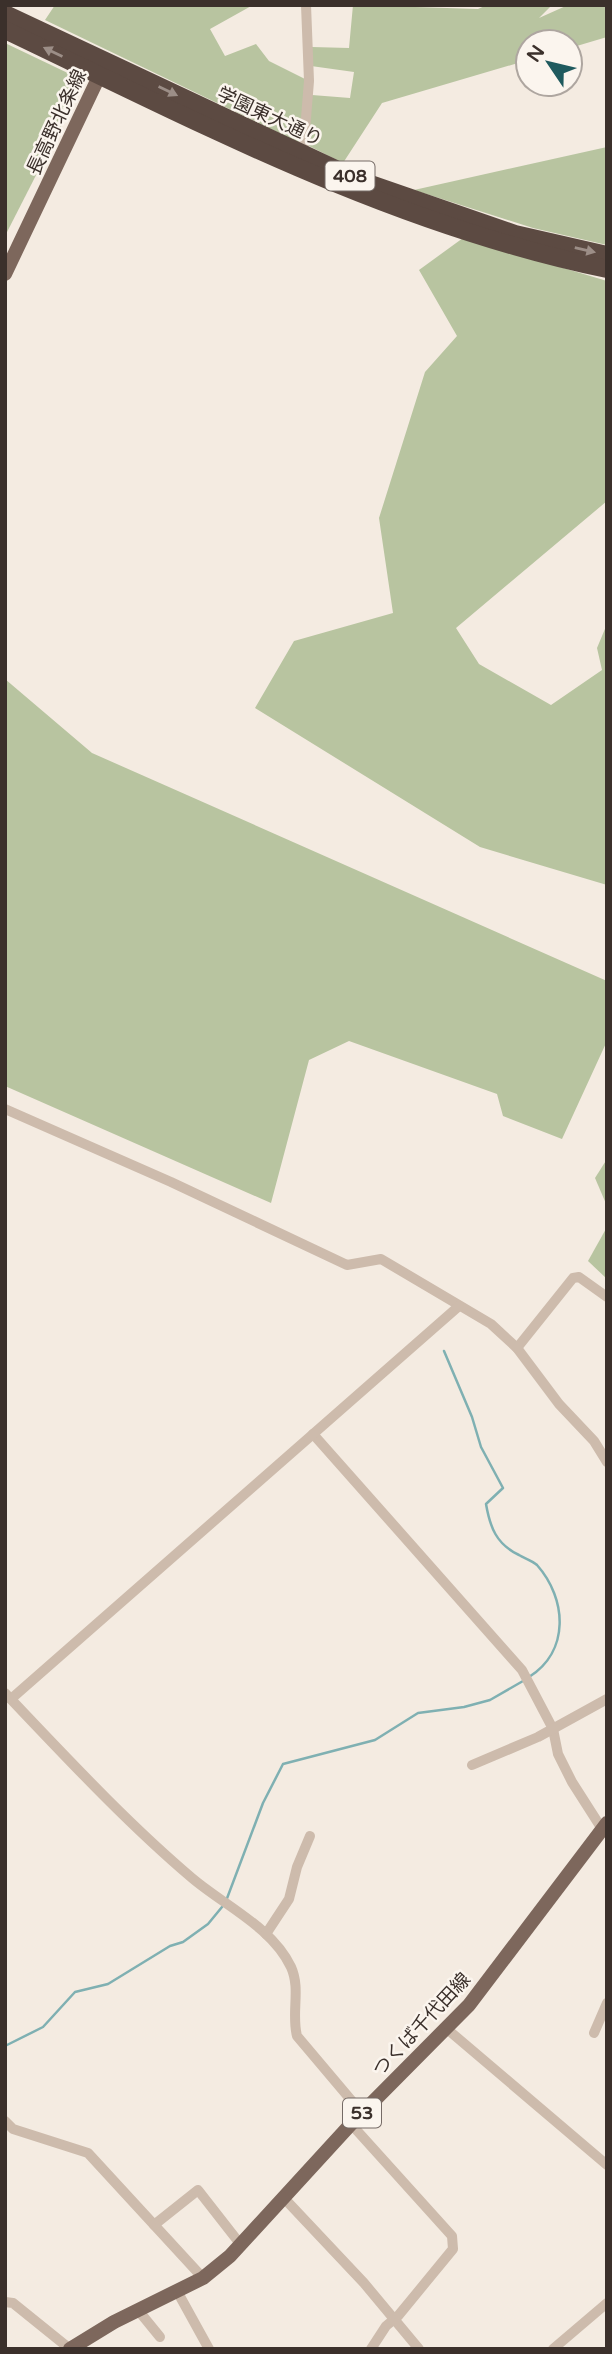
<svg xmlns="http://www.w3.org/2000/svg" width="612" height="2354" viewBox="0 0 612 2354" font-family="'Varela Round','Noto Sans JP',sans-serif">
<rect width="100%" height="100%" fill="#f4ebe1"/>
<g fill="#b8c4a0">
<path d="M55 5H253L210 29 225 56 256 44 269 61 307 80 302 144 45 20Z"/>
<path d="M353 5 478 9 487 5H552L539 18 568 5H607V37L570 48V42H528V60L382 103 343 163 307 145 312 95 350 98 354 72 311 66 312 47 349 48Z"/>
<path d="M5 43 74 76 80 89 5 236Z"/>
<path d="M607 147V245L533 228 414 190Z"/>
<path d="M463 238 607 281V501L456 628 479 664 551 705 602 670 597 648 607 624V885L480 847 255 708 294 641 393 613 379 518 425 372 457 336 419 270Z"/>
<path d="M5 679 92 753 607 981V1041L562 1139 503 1116 497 1094 349 1041 309 1060 271 1203 5 1086Z"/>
<path d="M607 1159V1206L595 1178Z"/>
<path d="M607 1227V1279L588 1261Z"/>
</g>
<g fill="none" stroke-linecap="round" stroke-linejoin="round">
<g stroke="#7fb0b2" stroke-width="2.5">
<path d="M444 1351 472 1417 481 1447 503 1488 486 1504C490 1527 496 1544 519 1555 524 1558 533 1561 537 1565 567 1599 570 1651 529 1677"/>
<path d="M226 1901 263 1803 283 1764 375 1740 418 1713 464 1707 490 1700 523 1681"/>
<path d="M5 2046 43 2027 75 1992 108 1984 170 1946 183 1942 208 1924 222 1907"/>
</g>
<g stroke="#cdbbac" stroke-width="10">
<path d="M303 155 309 81 306 5"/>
<path d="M5 1109 171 1182 347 1265 381 1259 491 1324 517 1348 559 1404 594 1441 607 1462"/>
<path d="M517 1348 573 1278 579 1277 607 1297"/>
<path d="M313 1434 522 1670 553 1729 558 1754 572 1782 602 1829"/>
<path d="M5 1693C65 1756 126 1822 192 1878 225 1906 272 1927 291 1967 301 1989 291 2013 297 2036L362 2113"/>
<path d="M11 1699 459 1306"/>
<path d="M472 1765 538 1737 607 1699"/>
<path d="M266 1934 289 1899 297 1867 310 1836"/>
<path d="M447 2029 607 2165"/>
<path d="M594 2033 607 2003"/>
<path d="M5 2121 13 2129 88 2153 203 2278"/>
<path d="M351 2124 452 2236 453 2249 398 2316 386 2326 371 2349"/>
<path d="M283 2197 364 2283 419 2349"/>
<path d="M154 2225 198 2190 241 2245"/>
<path d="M177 2291 209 2349"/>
<path d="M5 2302 13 2303 70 2349"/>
<path d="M138 2310 160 2337"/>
<path d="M553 2349 607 2303"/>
</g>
<g stroke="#7d675c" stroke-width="14">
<path d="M5 274 104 66"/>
<path d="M70 2349 114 2322 203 2278 230 2256 351 2124 469 2005 607 1823"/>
</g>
<g stroke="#5c4a42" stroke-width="18">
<path d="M5 14 359 180 515 234 607 255"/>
<path d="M5 30C200 123 393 225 607 269"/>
</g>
</g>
<defs><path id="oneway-solid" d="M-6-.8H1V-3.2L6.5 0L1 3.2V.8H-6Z" transform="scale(1.75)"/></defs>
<g fill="#9c8e87">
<use href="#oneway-solid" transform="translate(53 52) rotate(-154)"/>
<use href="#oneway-solid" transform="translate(168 91) rotate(26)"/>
<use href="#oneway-solid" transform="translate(585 250) rotate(13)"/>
</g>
<g text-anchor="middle" stroke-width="5" stroke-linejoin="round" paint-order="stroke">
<g fill="#fbf5ee" stroke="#756b66" stroke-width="2">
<rect x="325.5" y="161.5" width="49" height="29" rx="5"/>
<rect x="343" y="2098.5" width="38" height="29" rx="5"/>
</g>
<g font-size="18" font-weight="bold" fill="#3b302b">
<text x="350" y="182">408</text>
<text x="362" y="2119">53</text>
</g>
<g font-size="19" fill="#3b302b" stroke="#fbf5ee">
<text transform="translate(270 116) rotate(25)" y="7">学園東大通り</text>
<text transform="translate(56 122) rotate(-65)" y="7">長高野北条線</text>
<text transform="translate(421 2024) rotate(-47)" y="7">つくば千代田線</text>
</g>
</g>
<rect width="612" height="2354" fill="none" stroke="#3b302b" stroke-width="14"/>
<g transform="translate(549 63) rotate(305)"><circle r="33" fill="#fbf5ee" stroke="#aea6a0" stroke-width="2"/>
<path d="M0-5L12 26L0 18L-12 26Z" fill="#1f5a5e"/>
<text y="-10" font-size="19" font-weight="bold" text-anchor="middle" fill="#3b302b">N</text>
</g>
</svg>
